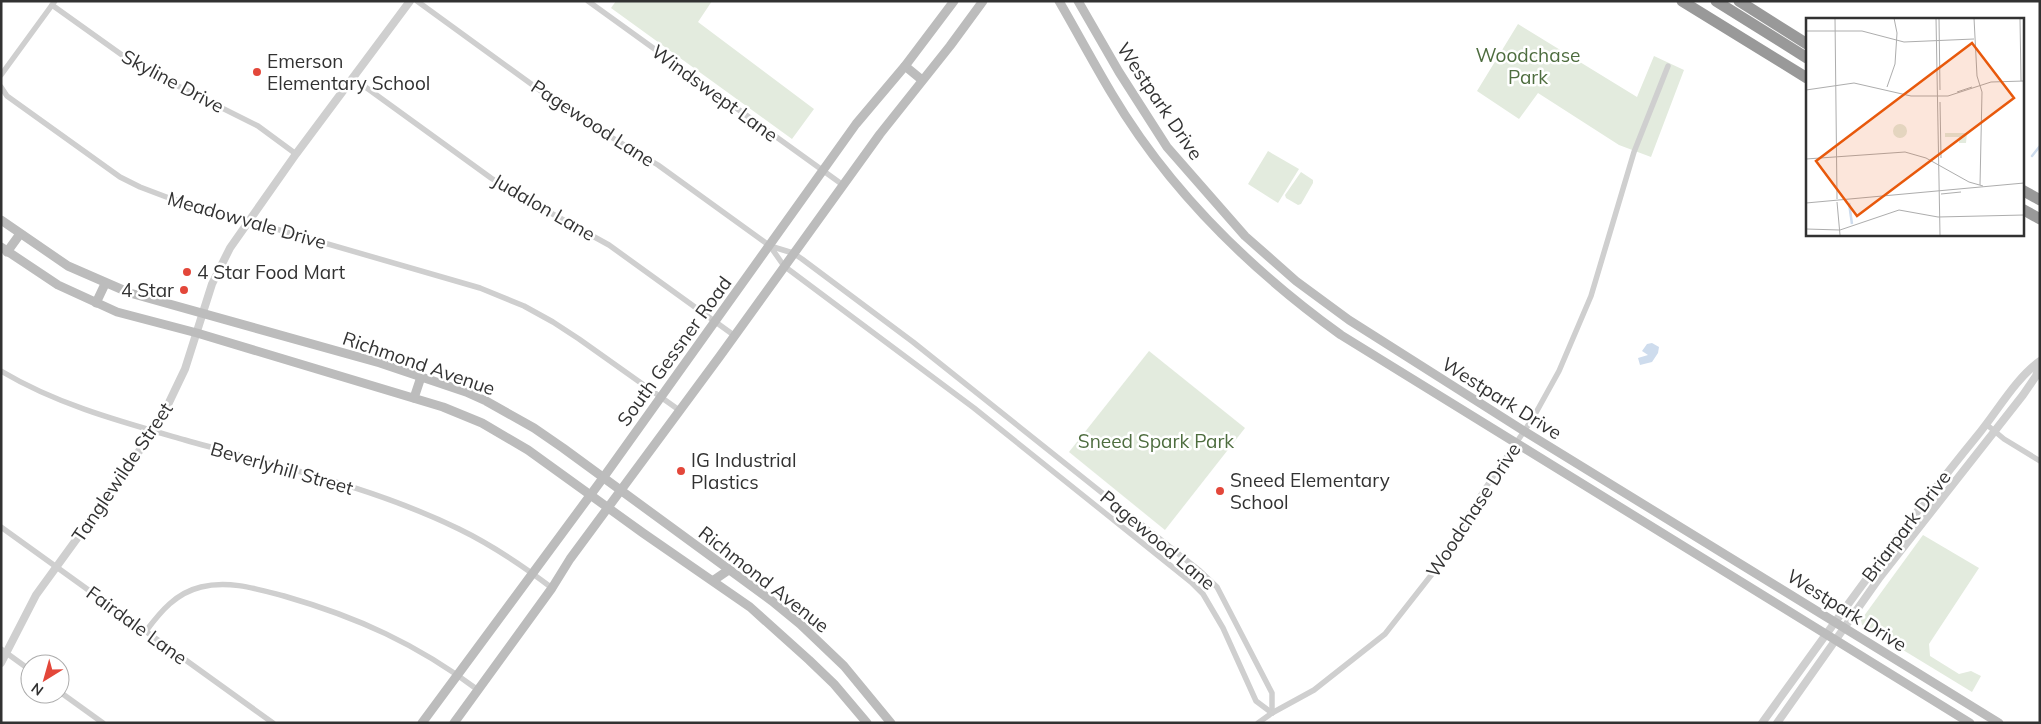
<svg xmlns="http://www.w3.org/2000/svg" width="2041" height="724" viewBox="0 0 2041 724" font-family="Mulish,sans-serif">
<rect width="100%" height="100%" fill="#fff"/>
<g fill="#e3ebde">
<path d="M616 1H712L698 22 814 109 792 139 611 8Z"/>
<path d="M1518 24 1637 97 1654 56 1684 70 1651 157 1619 145 1538 93 1519 119 1477 91Z"/>
<path d="M1268 151 1299 169 1278 203 1248 184Z"/>
<path d="M1301 172 1313 180V183L1301 204 1298 205 1286 198 1285 195Z"/>
<path d="M1149 351 1245 428 1165 530 1069 452Z"/>
<path d="M1923 535 1979 568 1929 644 1930 656 1959 674 1971 671 1981 676 1972 692 1862 625 1861 620Z"/>
</g>
<path fill="#cedced" d="M1652 343 1659 347 1658 353 1652 362 1640 365 1638 358 1648 355 1642 351 1647 344Z"/>
<g fill="none" stroke-linecap="round" stroke-linejoin="round">
<path stroke="#cedced" stroke-width="2.5" d="M2032 156 2040 146"/>
<g stroke="#cfcfcf" stroke-width="5.5">
<path d="M417 1 574 115 658 165 770 246 793 253 802 259 913 342 1200 571 1217 587 1272 693V713"/>
<path d="M588 1 843 185"/>
<path d="M52 5 136 65 258 126 296 154"/>
<path d="M1 75 55 1"/>
<path d="M353 78 491 178 518 195 609 245 735 336"/>
<path d="M1 87 7 96 120 177 140 187 169 198 480 288 524 306 553 322 579 339 679 410"/>
<path d="M770 246 784 266 974 408 1191 582 1203 594 1223 628 1256 701 1272 713"/>
<path d="M1 371C58 405 122 422 185 440 277 466 373 487 459 529 492 545 523 566 552 588"/>
<path d="M1986 424 2004 439 2040 461"/>
<path d="M1 527 273 723"/>
<path d="M146 631C161 611 176 593 201 587 229 580 257 589 284 596 357 617 417 644 478 690"/>
<path d="M1 649 30 670"/>
<path d="M60 692 103 723"/>
<path d="M1258 723 1272 713 1314 690 1385 634 1436 569 1482 493 1533 418 1559 371 1591 296 1634 152 1668 66"/>
</g>
<g stroke="#cfcfcf" stroke-width="8">
<path d="M1 663 36 595 126 471 163 415 185 369 212 284 230 248 296 154 410 1"/>
<path d="M1762 723C1832 626 1901 529 1977 436 1997 412 2015 379 2040 361"/>
<path d="M1777 723 1880 577 2023 395 2036 376 2040 362"/>
</g>
<g stroke="#bcbcbc" stroke-width="9">
<path d="M1059 1C1077 32 1094 64 1112 94 1169 190 1251 270 1341 335L1970 723"/>
<path d="M1078 1 1119 72 1167 147 1245 236 1296 281 1349 320 1524 431 1999 723"/>
<path d="M905 66 922 80"/>
<path d="M1 220 68 266 130 293 380 363 466 392 486 401 534 428 563 448 772 601 800 624 844 666 891 723"/>
<path d="M1 247 58 285 117 312 197 333 443 407 482 423 528 450 643 533 750 607 809 660 834 684 867 723"/>
<path d="M7 252 20 234"/>
<path d="M96 303 105 284"/>
<path d="M414 398 421 377"/>
<path d="M714 580 730 569"/>
<path d="M422 723 603 478 856 124 905 66 954 1"/>
<path d="M454 723 552 588 570 559 720 356 880 134 950 46 983 1"/>
</g>
<g stroke="#999" stroke-width="11">
<path d="M1682 1 1807 78"/>
<path d="M1716 1 1807 58"/>
<path d="M1739 1 1807 44"/>
<path d="M2022 190 2040 200"/>
<path d="M2022 209 2040 219"/>
</g>
</g>
<g fill="#e3473a" stroke="#fff" stroke-width="2">
<circle cx="257" cy="72" r="5"/>
<circle cx="187" cy="272" r="5"/>
<circle cx="184" cy="290" r="5"/>
<circle cx="681" cy="471" r="5"/>
<circle cx="1220" cy="491" r="5"/>
</g>
<g text-anchor="middle" stroke-width="5" stroke-linejoin="round" paint-order="stroke">
<g font-size="19" fill="#4e6d3f" stroke="#fff">
<text x="1528" y="62">Woodchase<tspan x="1528" dy="22">Park</tspan></text>
<text x="1156" y="448">Sneed Spark Park</text>
</g>
<g font-size="19" fill="#323232" stroke="#fff" text-anchor="start">
<text x="267" y="68">Emerson<tspan x="267" dy="22">Elementary School</tspan></text>
<text x="197" y="279">4 Star Food Mart</text>
<text x="174" y="297" text-anchor="end">4 Star</text>
<text x="691" y="467">IG Industrial<tspan x="691" dy="22">Plastics</tspan></text>
<text x="1230" y="487">Sneed Elementary<tspan x="1230" dy="22">School</tspan></text>
</g>
<g font-size="19" fill="#323232" stroke="#fff">
<text transform="translate(173 81) rotate(28)" y="7">Skyline Drive</text>
<text transform="translate(715 93) rotate(36)" y="7">Windswept Lane</text>
<text transform="translate(1160 101) rotate(56)" y="7">Westpark Drive</text>
<text transform="translate(593 123) rotate(33)" y="7">Pagewood Lane</text>
<text transform="translate(544 207) rotate(30)" y="7">Judalon Lane</text>
<text transform="translate(247 220) rotate(16)" y="7">Meadowvale Drive</text>
<text transform="translate(674 351) rotate(-54)" y="7">South Gessner Road</text>
<text transform="translate(419 363) rotate(19)" y="7">Richmond Avenue</text>
<text transform="translate(1502 398) rotate(32)" y="7">Westpark Drive</text>
<text transform="translate(282 468) rotate(16)" y="7">Beverlyhill Street</text>
<text transform="translate(122 472) rotate(-56)" y="7">Tanglewilde Street</text>
<text transform="translate(1473 510) rotate(-57)" y="7">Woodchase Drive</text>
<text transform="translate(1906 526) rotate(-53)" y="7">Briarpark Drive</text>
<text transform="translate(1158 540) rotate(40)" y="7">Pagewood Lane</text>
<text transform="translate(764 579) rotate(38)" y="7">Richmond Avenue</text>
<text transform="translate(1847 610) rotate(32)" y="7">Westpark Drive</text>
<text transform="translate(137 625) rotate(36)" y="7">Fairdale Lane</text>
</g>
</g>
<g transform="translate(1806 18)">
<rect width="218" height="218" fill="#fff"/>
<path d="M87 113a7 7 0 1 1 14 0a7 7 0 1 1-14 0ZM139 115H161L160 125H153V119H139Z" fill="#e3ebde"/>
<path fill="none" stroke="#cedced" stroke-width="2.5" d="M43 185 46 206"/>
<path fill="none" stroke="#adadad" stroke-width="1" d="M29 0 31 181M130 0 134 217M133 0 134 72M168 0 171 58 176 74 174 167M214 0 215 63M0 13H56L98 24 168 21M81 69 89 46 91 15 88 0M0 72 48 65 105 78H142L185 64 218 63M151 74 166 69M134 84 135 140M0 141 99 134 120 140 163 164 177 168M135 176 155 174M31 184 34 217M0 185 218 165M0 211 34 212 93 192 132 199 218 197"/>
<path fill="#e8590c" fill-opacity="0.15" stroke="#e8590c" stroke-width="2.5" d="M166 25 208 80 51 198 10 143Z"/>
<rect width="218" height="218" fill="none" stroke="#323232" stroke-width="2.5"/>
</g>
<rect width="2041" height="724" fill="none" stroke="#323232" stroke-width="5"/>
<g transform="translate(45 679) rotate(217)"><circle r="24" fill="#ffffff" stroke="#adadad"/>
<path d="M0-4L9 19L0 12L-9 19Z" fill="#e3473a"/>
<text y="-8" font-size="14" font-weight="bold" text-anchor="middle" fill="#323232">N</text>
</g>
</svg>
